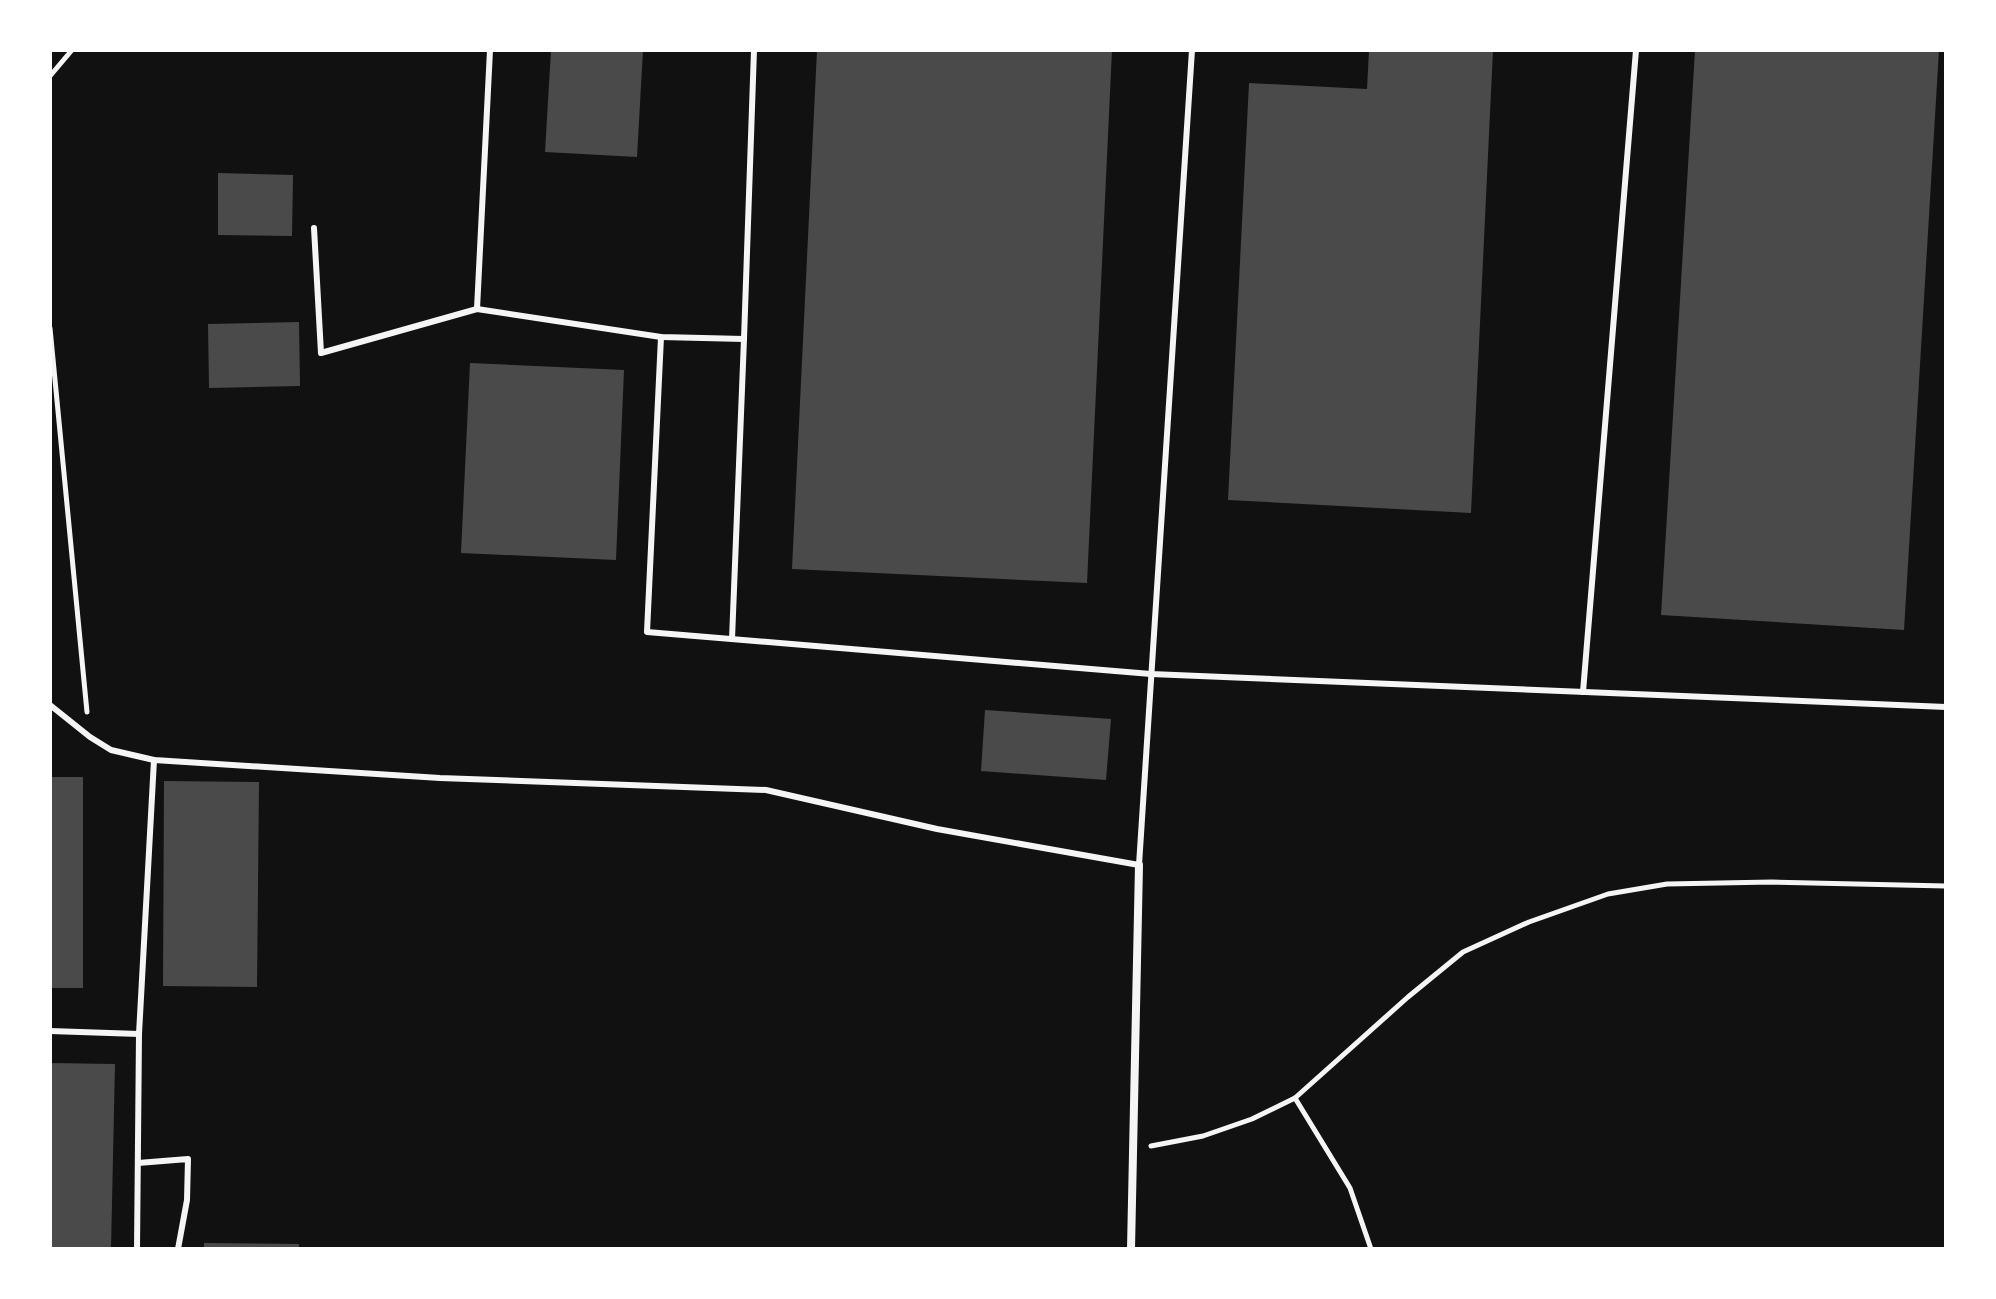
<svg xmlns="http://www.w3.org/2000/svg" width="1996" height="1299" viewBox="0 0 1996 1299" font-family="'Sofia Sans Condensed',sans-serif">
<rect width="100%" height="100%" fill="#111"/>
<g fill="#4a4a4a">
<path d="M551 50H643L637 157 545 152Z"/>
<path d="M817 50H1112L1087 583 792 569Z"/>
<path d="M1369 50H1493L1471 513 1228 500 1249 83 1367 89Z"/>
<path d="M1695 50H1939L1904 630 1661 615Z"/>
<path d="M218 173 293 175 292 236 218 235Z"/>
<path d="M299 322 300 386 209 388 208 324Z"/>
<path d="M470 363 624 370 616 560 461 553Z"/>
<path d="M985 710 1111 719 1106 780 981 771Z"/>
<rect x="50" y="777" width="33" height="211"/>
<path d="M164 781 259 782 257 987 163 986Z"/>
<path d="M50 1063 115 1064 111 1249H50Z"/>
<path d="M204 1243 299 1244V1249H204Z"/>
</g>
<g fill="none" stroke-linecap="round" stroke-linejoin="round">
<g stroke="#f5f5f5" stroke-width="5">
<path d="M50 76 72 50"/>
<path d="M50 328 87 712"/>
<path d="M1295 1098 1350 1188 1371 1249"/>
<path d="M1151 1146 1203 1136 1252 1119 1295 1098 1408 997 1463 952 1529 922 1608 894 1667 884 1772 882 1946 886"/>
</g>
<g stroke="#f5f5f5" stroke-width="6">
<path d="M314 228 321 353 477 309 661 337 744 339 754 50"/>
<path d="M477 309 490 50"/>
<path d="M661 337 647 632 1151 674 1946 707"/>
<path d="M732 639 744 339"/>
<path d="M1583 692 1636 50"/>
<path d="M50 705 90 737 111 750 154 760 440 778 766 790 937 829 1139 865 1192 50"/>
<path d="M50 1031 139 1034 154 760"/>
<path d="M138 1163 188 1159 187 1200 178 1249"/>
<path d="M137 1249 139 1034"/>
</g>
<path stroke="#f5f5f5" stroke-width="8" d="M1131 1249 1139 865"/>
</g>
<rect width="1996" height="1299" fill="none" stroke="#ffffff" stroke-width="104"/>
</svg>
